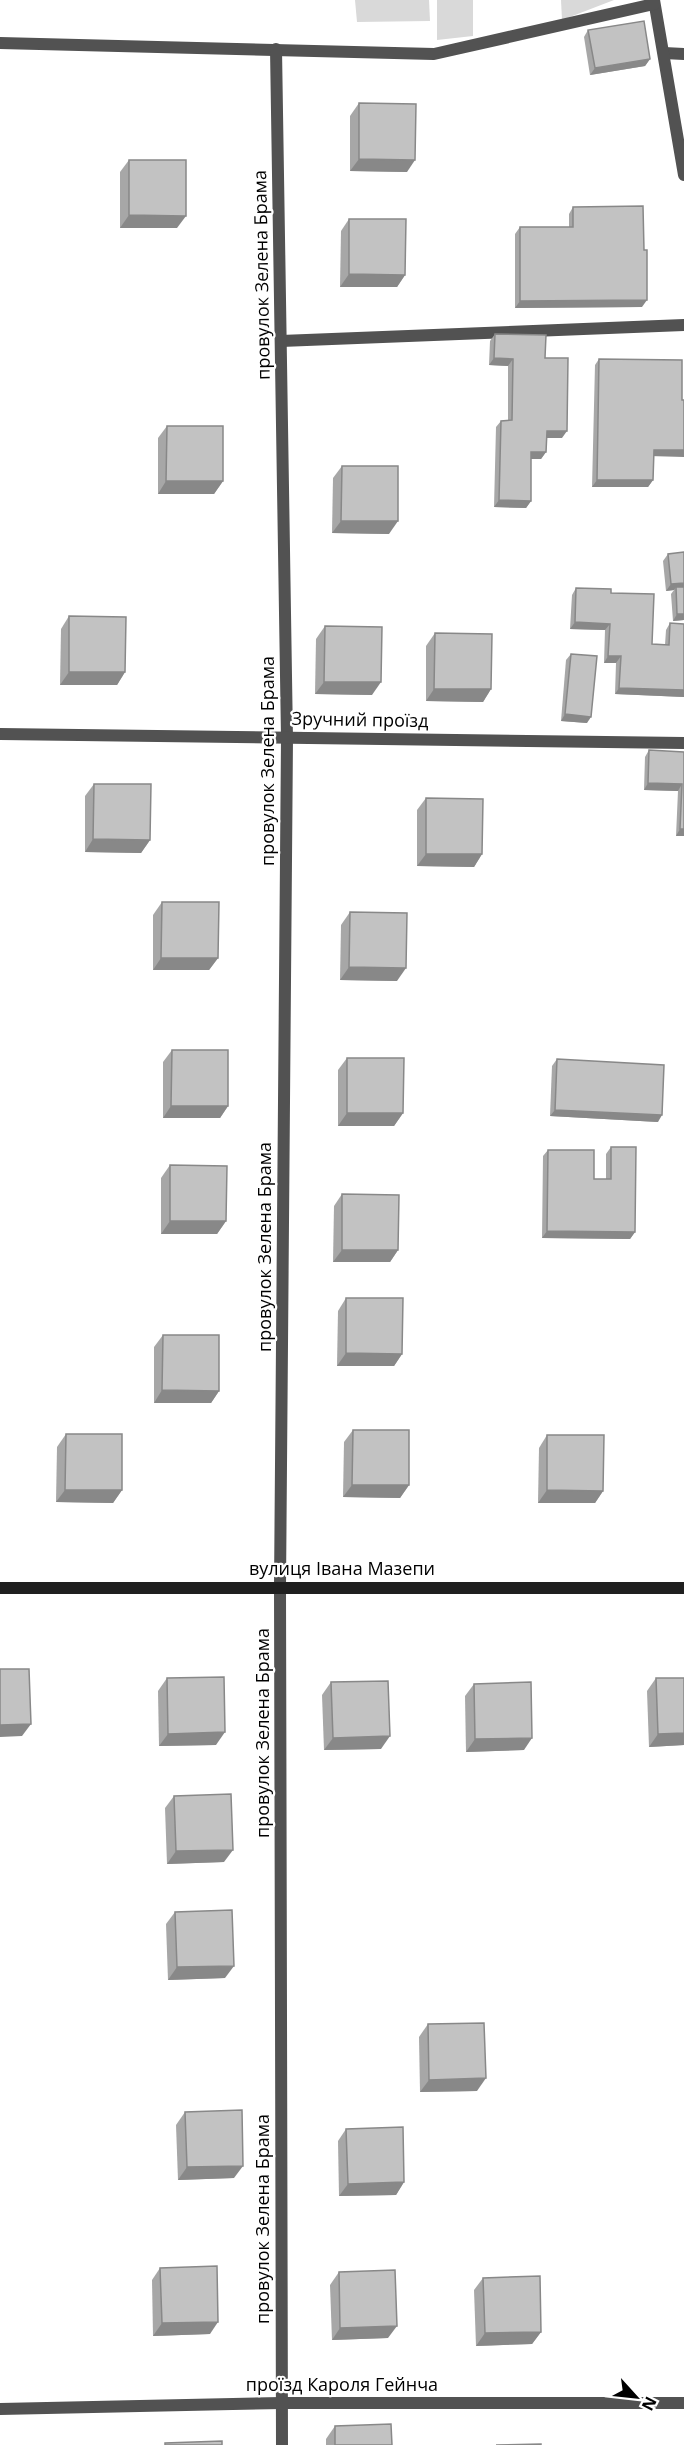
<svg xmlns="http://www.w3.org/2000/svg" width="684" height="2445" viewBox="0 0 684 2445" font-family="'Open Sans',sans-serif">
<rect width="100%" height="100%" fill="#fff"/>
<g fill="#d9d9d9">
<path d="M355 0H429L430 21 357 22Z"/>
<path d="M437 0H473V36L437 40Z"/>
<path d="M561 0H614L562 20Z"/>
</g>
<g fill="none" stroke-linecap="round" stroke-linejoin="round">
<g stroke="#525252" stroke-width="12">
<path d="M664 53 684 54"/>
<path d="M281 341 684 325"/>
</g>
<g stroke="#525252" stroke-width="12">
<path d="M654 0 684 175"/>
<path d="M0 43 434 54 654 4"/>
<path d="M276 49 287 738 280 1587 282 2445"/>
<path d="M0 734 684 743"/>
<path d="M0 2409 282 2403H684"/>
</g>
<path stroke="#1f1f1f" stroke-width="12" d="M0 1588H684"/>
</g>
<g fill="#a7a7a7">
<path d="M588 30 650 59 645 66 590 75 584 37Z"/>
<path d="M359 103 407 172 350 171V116Z"/>
<path d="M129 160 177 228H120V172Z"/>
<path d="M573 207 644 250 642 307 515 308V234L520 227H569V214Z"/>
<path d="M349 219 405 275 397 287H340L341 231Z"/>
<path d="M495 334 545 358 562 438H547L546 452 541 459H531V501L526 508 494 507 496 427 501 421H508V366L489 365 490 341Z"/>
<path d="M599 359 682 400 654 456 653 480 648 487H592L595 365Z"/>
<path d="M167 426 223 481 214 494H158V438Z"/>
<path d="M342 466 389 534 332 533 333 478Z"/>
<path d="M668 554 684 620 673 621 671 594 674 590 666 591 663 561Z"/>
<path d="M576 588 611 593 652 644 665 645 666 630 670 623 684 624V697L615 694 616 663H604L605 630 570 629 572 595Z"/>
<path d="M69 616 125 672 117 685H60L61 629Z"/>
<path d="M325 626 372 695 315 694 316 639Z"/>
<path d="M435 633 491 689 483 702 426 701V646Z"/>
<path d="M571 654 587 723 561 721 566 660Z"/>
<path d="M649 750 684 752V836H676L678 791 644 790 645 757Z"/>
<path d="M94 784 150 840 141 853 85 852V796Z"/>
<path d="M426 798 482 854 474 867 417 866V810Z"/>
<path d="M162 902 218 958 209 970H153V915Z"/>
<path d="M350 912 397 981 340 980 341 925Z"/>
<path d="M172 1050 228 1106 220 1118H163V1062Z"/>
<path d="M347 1058 403 1113 394 1126H338V1070Z"/>
<path d="M557 1059 658 1122 550 1116 552 1066Z"/>
<path d="M611 1147 635 1232 630 1239 542 1238 543 1156 548 1150 594 1179H606V1154Z"/>
<path d="M170 1165 226 1221 217 1234H161V1178Z"/>
<path d="M342 1194 398 1250 390 1262H333L334 1206Z"/>
<path d="M346 1298 402 1354 394 1366H337L338 1311Z"/>
<path d="M163 1335 219 1391 211 1403H154V1347Z"/>
<path d="M353 1430 409 1485 400 1498 343 1497 344 1442Z"/>
<path d="M66 1434 122 1490 113 1503 56 1502 57 1447Z"/>
<path d="M547 1435 603 1491 595 1503H538L539 1448Z"/>
<path d="M167 1678 216 1745 159 1746 158 1691Z"/>
<path d="M656 1678 684 1745 649 1747 647 1691Z"/>
<path d="M331 1682 381 1749 324 1750 322 1695Z"/>
<path d="M474 1684 524 1750 466 1752 465 1696Z"/>
<path d="M174 1796 224 1862 167 1864 165 1808Z"/>
<path d="M175 1912 225 1978 168 1980 166 1924Z"/>
<path d="M428 2024 477 2091 420 2092 419 2037Z"/>
<path d="M185 2112 234 2178 178 2180 176 2125Z"/>
<path d="M346 2129 404 2182 396 2195 339 2196 338 2141Z"/>
<path d="M160 2268 210 2334 153 2336 152 2280Z"/>
<path d="M339 2272 388 2338 332 2340 330 2285Z"/>
<path d="M483 2278 541 2332 532 2344 476 2346 474 2290Z"/>
<path d="M335 2426 392 2445H326V2439Z"/>
</g>
<g fill="#888">
<path d="M650 59 645 66 590 75 595 68Z"/>
<path d="M359 159 415 160 407 172 350 171Z"/>
<path d="M129 215 186 216 177 228H120Z"/>
<path d="M349 274 405 275 397 287H340Z"/>
<path d="M647 300 642 307 515 308 520 301Z"/>
<path d="M494 358 513 359 508 366 489 365Z"/>
<path d="M547 431H567L562 438H542Z"/>
<path d="M654 450H684V457L649 456Z"/>
<path d="M531 452H546L541 459H527Z"/>
<path d="M597 480H653L648 487H592Z"/>
<path d="M166 481H223L214 494H158Z"/>
<path d="M499 500 531 501 526 508 494 507Z"/>
<path d="M341 521H398L389 534 332 533Z"/>
<path d="M684 583V589L676 587 674 590 666 591 671 584Z"/>
<path d="M677 614H684V620L673 621Z"/>
<path d="M575 622 610 624 605 630 570 629Z"/>
<path d="M608 656H621L616 663H604Z"/>
<path d="M69 672H125L117 685H60Z"/>
<path d="M324 682H381L372 695 315 694Z"/>
<path d="M619 688 684 690V697L615 694Z"/>
<path d="M434 689H491L483 702 426 701Z"/>
<path d="M565 714 591 717 587 723 561 721Z"/>
<path d="M648 783 682 784 678 791 644 790Z"/>
<path d="M680 829H684V836H676Z"/>
<path d="M93 839 150 840 141 853 85 852Z"/>
<path d="M426 854H482L474 867 417 866Z"/>
<path d="M161 958H218L209 970H153Z"/>
<path d="M349 967 406 968 397 981 340 980Z"/>
<path d="M171 1106H228L220 1118H163Z"/>
<path d="M555 1110 662 1115 658 1122 550 1116Z"/>
<path d="M347 1113H403L394 1126H338Z"/>
<path d="M170 1221H226L217 1234H161Z"/>
<path d="M547 1231 635 1232 630 1239 542 1238Z"/>
<path d="M342 1250H398L390 1262H333Z"/>
<path d="M346 1353 402 1354 394 1366H337Z"/>
<path d="M162 1390 219 1391 211 1403H154Z"/>
<path d="M352 1485H409L400 1498 343 1497Z"/>
<path d="M65 1490H122L113 1503 56 1502Z"/>
<path d="M547 1490 603 1491 595 1503H538Z"/>
<path d="M31 1724 22 1736 0 1737V1725Z"/>
<path d="M225 1732 216 1745 159 1746 168 1734Z"/>
<path d="M684 1733V1745L649 1747 658 1734Z"/>
<path d="M390 1736 381 1749 324 1750 333 1738Z"/>
<path d="M532 1738 524 1750 466 1752 475 1739Z"/>
<path d="M233 1850 224 1862 167 1864 176 1851Z"/>
<path d="M234 1966 225 1978 168 1980 177 1967Z"/>
<path d="M486 2078 477 2091 420 2092 429 2080Z"/>
<path d="M243 2166 234 2178 178 2180 187 2167Z"/>
<path d="M404 2182 396 2195 339 2196 348 2184Z"/>
<path d="M218 2322 210 2334 153 2336 162 2323Z"/>
<path d="M397 2326 388 2338 332 2340 340 2328Z"/>
<path d="M541 2332 532 2344 476 2346 485 2333Z"/>
</g>
<g fill="#c2c2c2" stroke="#888" stroke-width="1.5">
<path d="M644 21 650 59 595 68 588 30Z"/>
<path d="M359 103 416 104 415 160 359 159Z"/>
<path d="M129 160H186V216L129 215Z"/>
<path d="M643 206 644 250H647V300L520 301V227H573V207Z"/>
<path d="M349 219H406L405 275 349 274Z"/>
<path d="M495 334 546 335 545 358H568L567 431H547L546 452H531V501L499 500 501 421 512 420 513 359 494 358Z"/>
<path d="M599 359 682 360V400H684V450H654L653 480H597Z"/>
<path d="M167 426H223V481H166Z"/>
<path d="M342 466H398V521H341Z"/>
<path d="M684 552V583L671 584 668 554Z"/>
<path d="M676 587H684V614H677Z"/>
<path d="M576 588 611 589V593L654 594 652 644 669 645 670 623 684 624V690L619 688 621 656H608L610 624 575 622Z"/>
<path d="M69 616 126 617 125 672H69Z"/>
<path d="M325 626 382 627 381 682H324Z"/>
<path d="M435 633 492 634 491 689H434Z"/>
<path d="M571 654 597 656 591 717 565 714Z"/>
<path d="M649 750 684 752V829H680L682 784 648 783Z"/>
<path d="M94 784H151L150 840 93 839Z"/>
<path d="M426 798 483 799 482 854H426Z"/>
<path d="M162 902H219L218 958H161Z"/>
<path d="M350 912 407 913 406 968 349 967Z"/>
<path d="M172 1050H228V1106H171Z"/>
<path d="M347 1058H404L403 1113H347Z"/>
<path d="M557 1059 664 1065 662 1115 555 1110Z"/>
<path d="M611 1147H636L635 1232 547 1231 548 1150H594V1179H611Z"/>
<path d="M170 1165 227 1166 226 1221H170Z"/>
<path d="M342 1194 399 1195 398 1250H342Z"/>
<path d="M346 1298H403L402 1354 346 1353Z"/>
<path d="M163 1335H219V1391L162 1390Z"/>
<path d="M353 1430H409V1485H352Z"/>
<path d="M66 1434H122V1490H65Z"/>
<path d="M547 1435H604L603 1491 547 1490Z"/>
<path d="M0 1669H29L31 1724 0 1725Z"/>
<path d="M224 1677 225 1732 168 1734 167 1678Z"/>
<path d="M656 1678H684V1733L658 1734Z"/>
<path d="M388 1681 390 1736 333 1738 331 1682Z"/>
<path d="M531 1682 532 1738 475 1739 474 1684Z"/>
<path d="M231 1794 233 1850 176 1851 174 1796Z"/>
<path d="M232 1910 234 1966 177 1967 175 1912Z"/>
<path d="M484 2023 486 2078 429 2080 428 2024Z"/>
<path d="M242 2110 243 2166 187 2167 185 2112Z"/>
<path d="M403 2127 404 2182 348 2184 346 2129Z"/>
<path d="M217 2266 218 2322 162 2323 160 2268Z"/>
<path d="M395 2270 397 2326 340 2328 339 2272Z"/>
<path d="M540 2276 541 2332 485 2333 483 2278Z"/>
<path d="M391 2424 392 2445H335V2426Z"/>
<path d="M222 2441V2445H165V2443Z"/>
<path d="M541 2444V2445H496Z"/>
</g>
<g text-anchor="middle" stroke-width="4.5" stroke-linejoin="round" paint-order="stroke">
<g font-size="18" fill="#000" stroke="#fff">
<text transform="translate(262 275) rotate(-91)" y="6">провулок Зелена Брама</text>
<text transform="translate(360 720) rotate(1)" y="6">Зручний проїзд</text>
<text transform="translate(268 761) rotate(-90)" y="6">провулок Зелена Брама</text>
<text transform="translate(265 1247) rotate(-90)" y="6">провулок Зелена Брама</text>
<text x="342" y="1575">вулиця Івана Мазепи</text>
<text transform="translate(263 1733) rotate(-90)" y="6">провулок Зелена Брама</text>
<text transform="translate(263 2219) rotate(-90)" y="6">провулок Зелена Брама</text>
<text x="342" y="2391">проїзд Кароля Гейнча</text>
</g>
</g>
<g transform="translate(636 2397) rotate(117)" stroke="#ffffff" stroke-width="4.5" paint-order="stroke">
<path d="M0-4.5L10 22L0 15L-10 22Z" fill="#000000"/>
<text y="-9" font-size="16" font-weight="bold" text-anchor="middle" fill="#000000">N</text>
</g>
</svg>
